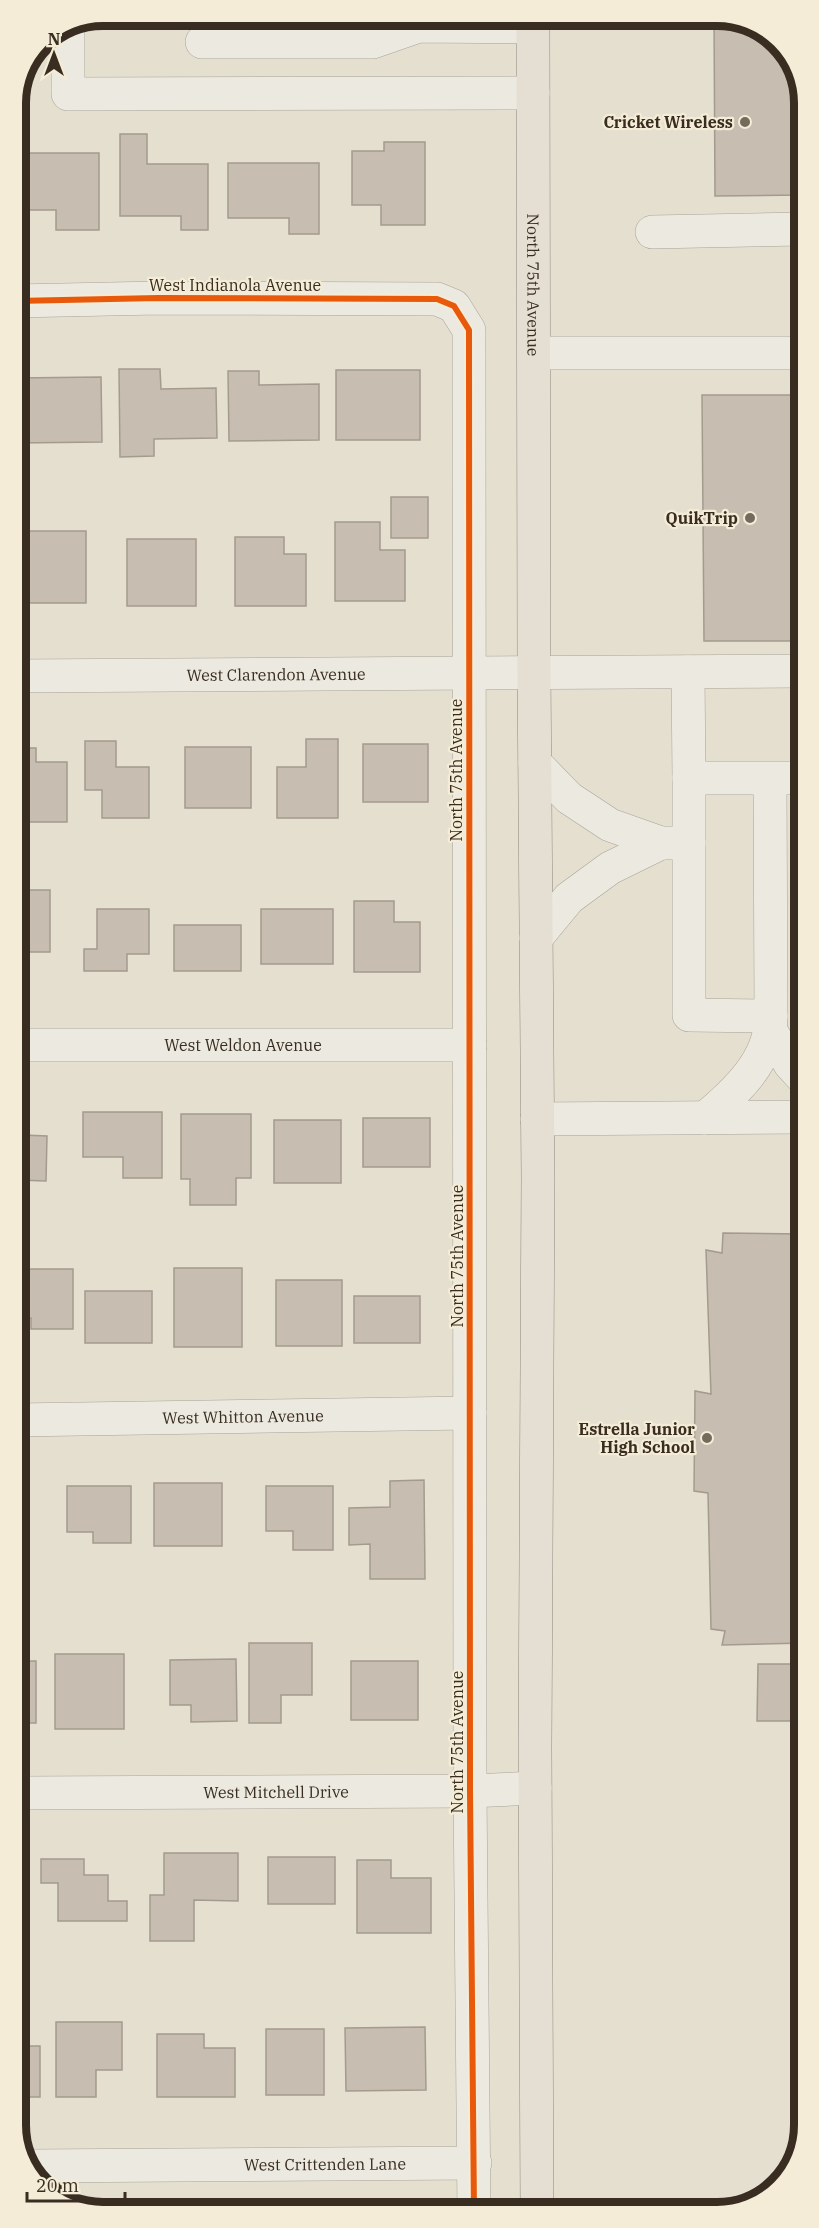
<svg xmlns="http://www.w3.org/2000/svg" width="819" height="2228" viewBox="0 0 819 2228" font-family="'IBM Plex Serif',serif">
<rect width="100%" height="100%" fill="#e4dfcf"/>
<g fill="#c7bdb0" stroke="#a49b8f" stroke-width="1.5">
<path d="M269 15H380V18L355 26 269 27Z"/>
<path d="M714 15H723L770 33 801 79V195L715 196Z"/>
<path d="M120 134H147V164H208V230H181V216H120Z"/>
<path d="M384 142H425V225H381V205H352V151H384Z"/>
<path d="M24 153H99V230H56V210H24Z"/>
<path d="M228 163H319V234H289V218H228Z"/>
<path d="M119 369H160L161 389 216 388 217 438 154 439V456L120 457Z"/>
<rect x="336" y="370" width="84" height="70"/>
<path d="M228 371H259V385L319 384V440L229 441Z"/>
<path d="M101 377 102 442 16 443V378Z"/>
<path d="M702 395H797L799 641H704Z"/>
<rect x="391" y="497" width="37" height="41"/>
<path d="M335 522H380V550H405V601H335Z"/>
<path d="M24 531H86V603H17V551H24Z"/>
<path d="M235 537H284V554H306V606H235Z"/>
<rect x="127" y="539" width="69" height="67"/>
<path d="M306 739H338V818H277V767H306Z"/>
<path d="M85 741H116V767H149V818H102V790H85Z"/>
<rect x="363" y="744" width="65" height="58"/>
<rect x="185" y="747" width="66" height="61"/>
<path d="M16 748H36V762H67V822H16Z"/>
<rect x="16" y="890" width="34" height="62"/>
<path d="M354 901H394V922H420V972H354Z"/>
<path d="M97 909H149V954H127V971H84V949H97Z"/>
<rect x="261" y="909" width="72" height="55"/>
<rect x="174" y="925" width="67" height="46"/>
<path d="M83 1112H162V1178H123V1157H83Z"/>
<path d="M181 1114H251V1178H236V1205H190V1179H181Z"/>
<rect x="363" y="1118" width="67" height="49"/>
<rect x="274" y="1120" width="67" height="63"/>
<path d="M17 1121H22V1135L47 1136 46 1181 17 1180Z"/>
<path d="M723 1233 803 1234V1643L722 1645 725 1631 711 1629 708 1493 694 1491 695 1391 711 1394 706 1250 722 1253Z"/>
<rect x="174" y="1268" width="68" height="79"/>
<path d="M17 1269H73V1329H31V1318H17Z"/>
<rect x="276" y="1280" width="66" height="66"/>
<rect x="85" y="1291" width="67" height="52"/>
<rect x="354" y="1296" width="66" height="47"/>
<path d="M424 1480 425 1579H370V1544L349 1545V1508L390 1507V1481Z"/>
<rect x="154" y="1483" width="68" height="63"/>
<path d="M67 1486H131V1543H93V1532H67Z"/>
<path d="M266 1486H333V1550H293V1531H266Z"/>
<rect x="17" y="1501" width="3" height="45"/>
<path d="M249 1643H312V1695H281V1723H249Z"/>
<rect x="55" y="1654" width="69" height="75"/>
<path d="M236 1659 237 1721 191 1722V1705H170V1660Z"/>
<rect x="17" y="1661" width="19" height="62"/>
<rect x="351" y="1661" width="67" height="59"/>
<path d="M758 1664H803V1721H757Z"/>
<path d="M164 1853H238V1901L194 1900V1941H150V1895H164Z"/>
<path d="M18 1856H25L29 1926 18 1927Z"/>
<rect x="268" y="1857" width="67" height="47"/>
<path d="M41 1859H84V1875H108V1901H127V1921H58V1883H41Z"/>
<path d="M357 1860H391V1878H431V1933H357Z"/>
<path d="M56 2022H122V2070H96V2097H56Z"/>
<path d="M425 2027 426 2090 346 2091 345 2028Z"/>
<rect x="266" y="2029" width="58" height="66"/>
<path d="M157 2034H204V2048H235V2097H157Z"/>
<rect x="18" y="2046" width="22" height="51"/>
</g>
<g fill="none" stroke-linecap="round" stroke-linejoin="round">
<defs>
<g id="minor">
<path d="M68 29V94L533 93"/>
<path d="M202 42H373L419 26 533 27"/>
<path d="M652 232 801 229"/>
<path d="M15 301 158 298 437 299 454 306 469 330 470 1791 474 2211"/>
<path d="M534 353H801"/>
<path d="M688 672 689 778"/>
<path id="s1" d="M16 676 802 671"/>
<path d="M535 763 569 798 610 825 661 843H689"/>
<path d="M770 778 771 1016 689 1015V778H802"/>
<path d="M536 938 569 898 610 868 661 843"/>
<path d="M771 1031 790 1064 802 1077"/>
<path id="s2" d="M17 1045H470"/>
<path d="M705 1118C736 1092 771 1060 771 1016"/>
<path d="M537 1119 802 1117"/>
<path id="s3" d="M17 1420 470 1413"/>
<path id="s4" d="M18 1793 470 1791 535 1788"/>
<path id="s5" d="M29 2166 475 2163"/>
</g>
<g id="major">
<path id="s6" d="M533 15 534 672 538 1177 535 1748 537 2211"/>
</g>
</defs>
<use href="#minor" stroke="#a9a498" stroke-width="34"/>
<use href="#major" stroke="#8f897f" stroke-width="34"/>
<use href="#minor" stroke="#ece9e0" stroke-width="33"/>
<use href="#major" stroke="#e4dfd2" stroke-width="33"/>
<defs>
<path id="cycleway" d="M15 301 158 298 437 299 454 306 469 330 470 1791 474 2211"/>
</defs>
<use href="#cycleway" stroke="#f4ecd6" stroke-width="10"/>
<use href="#cycleway" stroke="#e8590c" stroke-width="6"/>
</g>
<g fill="#746b5d" stroke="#f4ecd6" stroke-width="2">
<circle cx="745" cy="122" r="6"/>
<circle cx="750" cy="518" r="6"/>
<circle cx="707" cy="1438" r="6"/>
</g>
<g text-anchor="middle" stroke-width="4.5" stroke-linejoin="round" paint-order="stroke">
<g font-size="16" font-weight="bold" fill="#382d20" stroke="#f4ecd6" text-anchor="end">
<text x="733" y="128">Cricket Wireless</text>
<text x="738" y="524">QuikTrip</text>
<text x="695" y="1435">Estrella Junior<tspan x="695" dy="18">High School</tspan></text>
</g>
<g font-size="16" fill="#382d20" stroke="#f4ecd6">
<text x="235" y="291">West Indianola Avenue</text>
<text dy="6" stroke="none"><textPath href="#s6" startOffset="270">North 75th Avenue</textPath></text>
<text dy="6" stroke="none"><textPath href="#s1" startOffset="260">West Clarendon Avenue</textPath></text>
<text transform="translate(456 770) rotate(-90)" y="6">North 75th Avenue</text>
<text dy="6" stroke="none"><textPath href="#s2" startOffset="226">West Weldon Avenue</textPath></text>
<text transform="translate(457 1256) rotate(-90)" y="6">North 75th Avenue</text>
<text dy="6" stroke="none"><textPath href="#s3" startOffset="226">West Whitton Avenue</textPath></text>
<text transform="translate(457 1742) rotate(-90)" y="6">North 75th Avenue</text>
<text dy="6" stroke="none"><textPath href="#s4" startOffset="258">West Mitchell Drive</textPath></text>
<text dy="6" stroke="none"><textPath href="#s5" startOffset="296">West Crittenden Lane</textPath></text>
</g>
</g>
<path d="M0 0H819V2228H0ZM103 26H717A77 77 0 0 1 794 103V2125A77 77 0 0 1 717 2202H103A77 77 0 0 1 26 2125V103A77 77 0 0 1 103 26Z" fill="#f4ecd6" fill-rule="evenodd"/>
<path fill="none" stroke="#382d20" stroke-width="8" d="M103 26H717A77 77 0 0 1 794 103V2125A77 77 0 0 1 717 2202H103A77 77 0 0 1 26 2125V103A77 77 0 0 1 103 26Z"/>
<g transform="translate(54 54)" stroke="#f4ecd6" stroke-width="4.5" paint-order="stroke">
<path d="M0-4.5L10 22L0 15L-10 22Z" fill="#382d20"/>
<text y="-9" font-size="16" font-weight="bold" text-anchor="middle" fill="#382d20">N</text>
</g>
<path d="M27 2192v9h98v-9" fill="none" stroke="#382d20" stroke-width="3"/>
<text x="36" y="2192" font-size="18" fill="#382d20" stroke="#f4ecd6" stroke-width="4.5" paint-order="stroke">20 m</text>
</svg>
